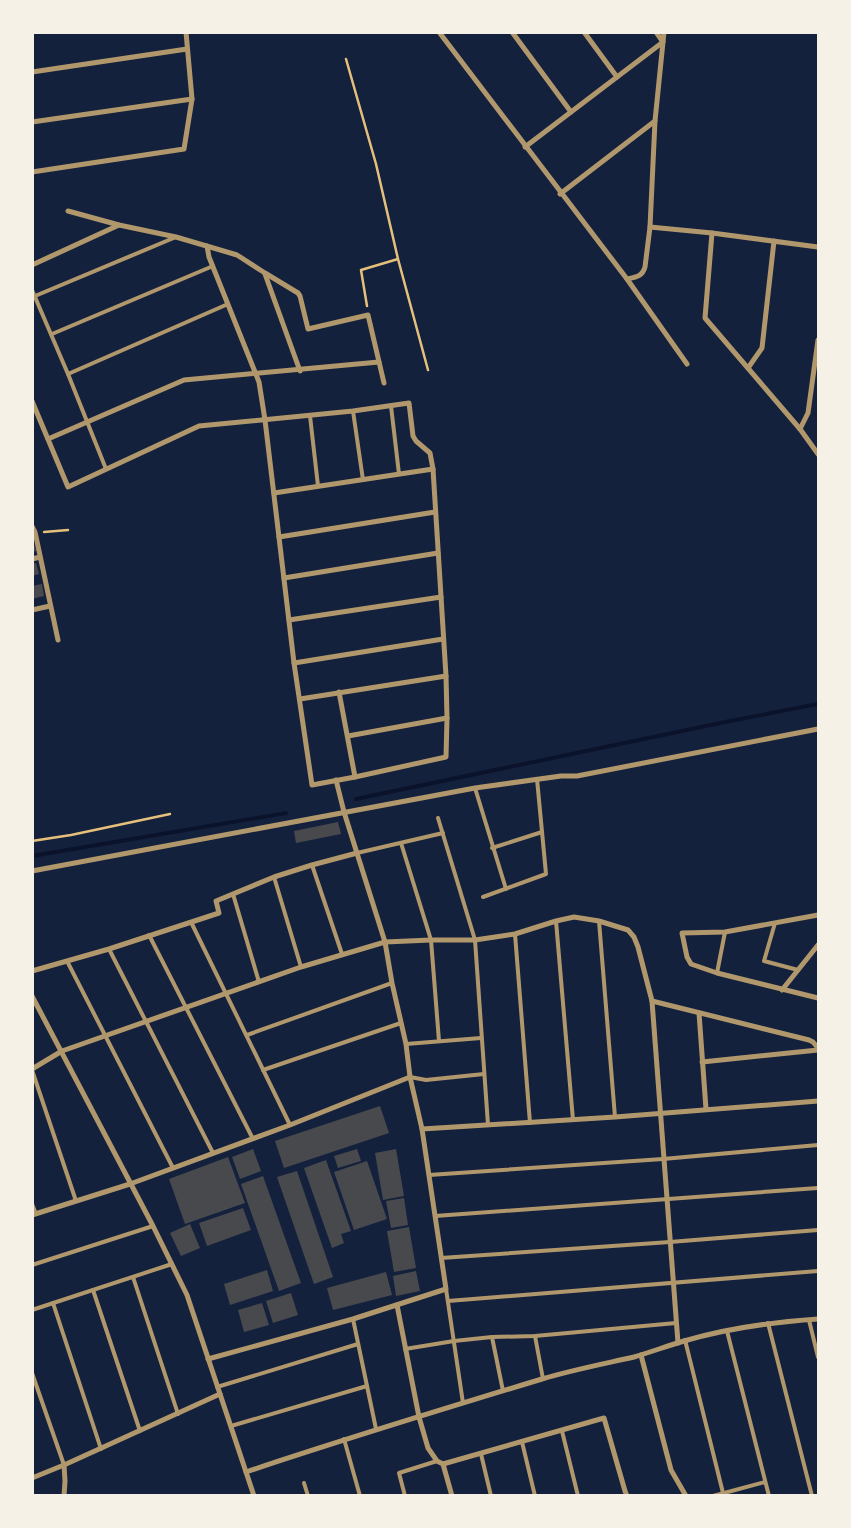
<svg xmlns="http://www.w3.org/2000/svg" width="851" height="1528" viewBox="0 0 851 1528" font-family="'Fira Sans',sans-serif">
<rect width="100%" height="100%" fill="#14213d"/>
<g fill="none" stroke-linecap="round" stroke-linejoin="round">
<g stroke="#0b132b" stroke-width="4">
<path d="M356 799 730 721 818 704"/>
<path d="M32 856 286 813"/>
</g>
</g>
<g fill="#48494c">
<path d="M32 537 36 551 32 552Z"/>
<path d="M36 563 39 574 32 576V564Z"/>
<path d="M42 584 44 596 32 599V586Z"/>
<path d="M338 822 341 834 296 843 294 831Z"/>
<path d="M380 1106 389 1133 284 1168 275 1141Z"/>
<path d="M253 1149 261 1171 240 1179 232 1157Z"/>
<path d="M357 1149 361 1161 338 1168 334 1156Z"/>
<path d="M396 1149 404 1196 383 1200 375 1153Z"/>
<path d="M228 1157 245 1203 185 1224 169 1179Z"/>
<path d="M326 1160 351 1231 341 1234 344 1243 332 1248 304 1168Z"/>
<path d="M367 1161 387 1219 354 1230 334 1172Z"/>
<path d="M297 1171 333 1277 314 1284 277 1177Z"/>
<path d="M263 1176 301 1283 279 1291 241 1184Z"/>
<path d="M404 1198 408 1225 391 1228 386 1201Z"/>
<path d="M243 1208 251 1230 207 1246 199 1223Z"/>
<path d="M190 1224 200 1248 181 1256 170 1233Z"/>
<path d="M409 1227 416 1268 394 1272 387 1231Z"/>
<path d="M267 1270 273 1291 230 1305 224 1284Z"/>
<path d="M416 1271 420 1291 396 1296 393 1276Z"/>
<path d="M386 1272 392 1295 333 1310 327 1288Z"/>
<path d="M291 1293 298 1315 273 1323 266 1301Z"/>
<path d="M262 1303 269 1325 244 1332 238 1310Z"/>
</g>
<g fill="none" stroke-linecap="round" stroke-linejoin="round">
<g stroke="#e5c07b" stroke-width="2.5">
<path d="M346 59 376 164 398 259 428 370"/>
<path d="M367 306 361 270 398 259"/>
<path d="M44 532 68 530"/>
<path d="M32 841 71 835 170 814"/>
</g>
<g stroke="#b1986c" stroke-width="4">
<path d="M32 290 68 374 106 469"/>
<path d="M35 296 176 237"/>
<path d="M52 334 213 266"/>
<path d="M68 374 228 304"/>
<path d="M391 406 399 474"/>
<path d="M353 411 363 480"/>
<path d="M310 416 318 486"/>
<path d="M475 788 506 889"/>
<path d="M438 818 475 940 488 1125"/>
<path d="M401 843 431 940 439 1041"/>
<path d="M492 848 542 832"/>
<path d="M357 853 443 833"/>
<path d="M312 865 342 954"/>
<path d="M274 877 301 967"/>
<path d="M233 894 259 982"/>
<path d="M483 897 546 874 537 779"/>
<path d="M556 921 573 1120"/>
<path d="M599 921 615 1117"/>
<path d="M191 922 290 1125"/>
<path d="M775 923 764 961 798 970"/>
<path d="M515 934 530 1123"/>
<path d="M149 935 253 1139"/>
<path d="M109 949 213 1153"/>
<path d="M67 961 173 1168"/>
<path d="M717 973 725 932"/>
<path d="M247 1035 392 983"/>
<path d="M406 1044 481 1038"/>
<path d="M32 1070 76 1201"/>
<path d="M263 1070 401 1023"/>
<path d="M410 1077 426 1080 484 1074"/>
<path d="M429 1175 663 1159 818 1145"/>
<path d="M32 1204 36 1214"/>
<path d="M435 1216 818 1188"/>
<path d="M441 1258 670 1242 818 1230"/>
<path d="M32 1265 153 1226"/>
<path d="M133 1277 178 1414"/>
<path d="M446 1289 463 1403"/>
<path d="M93 1290 140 1431"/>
<path d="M448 1301 818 1271"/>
<path d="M53 1303 101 1449"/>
<path d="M32 1310 172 1264"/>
<path d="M353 1319 376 1429"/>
<path d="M809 1320 818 1357"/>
<path d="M768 1323 812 1496"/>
<path d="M727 1331 769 1496"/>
<path d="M535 1336 543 1379"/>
<path d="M492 1337 503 1391"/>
<path d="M685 1340 723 1493"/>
<path d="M405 1349 454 1341 492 1337 535 1336 676 1323"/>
<path d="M32 1373 64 1465"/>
<path d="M217 1387 358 1344"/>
<path d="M231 1426 367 1386"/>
<path d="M562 1431 578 1496"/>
<path d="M344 1439 360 1496"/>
<path d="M522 1442 535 1496"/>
<path d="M481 1454 491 1496"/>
<path d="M304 1483 308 1496"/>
<path d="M405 1496 399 1473 437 1461"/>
<path d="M713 1496 765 1482"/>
</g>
<g stroke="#b1986c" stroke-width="5">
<path d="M439 32 627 279 687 364"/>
<path d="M512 32 571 112"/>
<path d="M584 32 617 77"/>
<path d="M32 72 187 49"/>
<path d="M32 122 192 99"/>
<path d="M525 147 663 42 656 32"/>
<path d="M32 172 184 149 192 99 186 32"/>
<path d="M560 194 655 121"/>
<path d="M68 211 119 225 176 237 237 255 265 273 298 293 300 296 308 329 368 315 384 383"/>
<path d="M650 227 712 233 818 247"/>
<path d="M712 233 705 318 800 429 818 454"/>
<path d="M32 265 119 225"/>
<path d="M265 274 300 371"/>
<path d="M627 279C636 277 642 277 645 267L650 227 655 121 664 32"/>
<path d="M748 368 762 348 774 241"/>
<path d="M32 401 68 487 199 426 353 411 409 403 413 436 416 441 430 453 433 469 446 676 447 718 446 757 355 777 312 785 294 663 265 420 259 382 209 257 207 246"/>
<path d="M800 429 808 413 818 340"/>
<path d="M48 439 184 380 379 362"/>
<path d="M274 493 433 469"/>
<path d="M32 526 35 532 58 640"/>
<path d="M279 537 435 512"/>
<path d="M32 559 40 557"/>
<path d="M284 578 438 553"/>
<path d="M32 610 50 606"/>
<path d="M289 620 441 597"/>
<path d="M294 663 443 639"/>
<path d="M339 692 355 777"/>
<path d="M300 699 446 676"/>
<path d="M348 736 447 718"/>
<path d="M32 871 475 788 561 776H577L818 729"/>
<path d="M818 915 725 932 682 933 687 957 691 964 717 973 818 998"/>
<path d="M32 971 109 949 219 913 216 901 274 877 312 865 357 853"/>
<path d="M782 990 818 945"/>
<path d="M32 996 153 1226 187 1295 254 1496"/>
<path d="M652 1001 809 1040 813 1042 818 1048"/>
<path d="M699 1013 706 1109"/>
<path d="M702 1062 818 1050"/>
<path d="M32 1069 62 1051 301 967 385 942 431 940H475L515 934 556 921 574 917 599 921 628 930 634 937 638 947 652 1001 678 1343"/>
<path d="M422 1129 615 1117 818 1101"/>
<path d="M32 1215 130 1184 290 1125 410 1077"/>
<path d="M397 1305 419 1417 428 1448 437 1461 443 1464 452 1496"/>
<path d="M641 1355 671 1470 686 1496"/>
<path d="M208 1359 353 1319 446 1289 422 1129 410 1077 406 1044 392 983 385 942 344 812 336 780"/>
<path d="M443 1464 604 1418 625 1491 627 1496"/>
<path d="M64 1465 65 1481 64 1496"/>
<path d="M246 1472C344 1439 443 1409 542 1379 572 1370 603 1364 634 1357 651 1352 667 1346 684 1341 728 1328 773 1322 818 1319"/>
<path d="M32 1478 64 1465 220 1394"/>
</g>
</g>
<rect width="851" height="1528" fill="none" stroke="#f6f1e7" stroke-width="68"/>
</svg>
